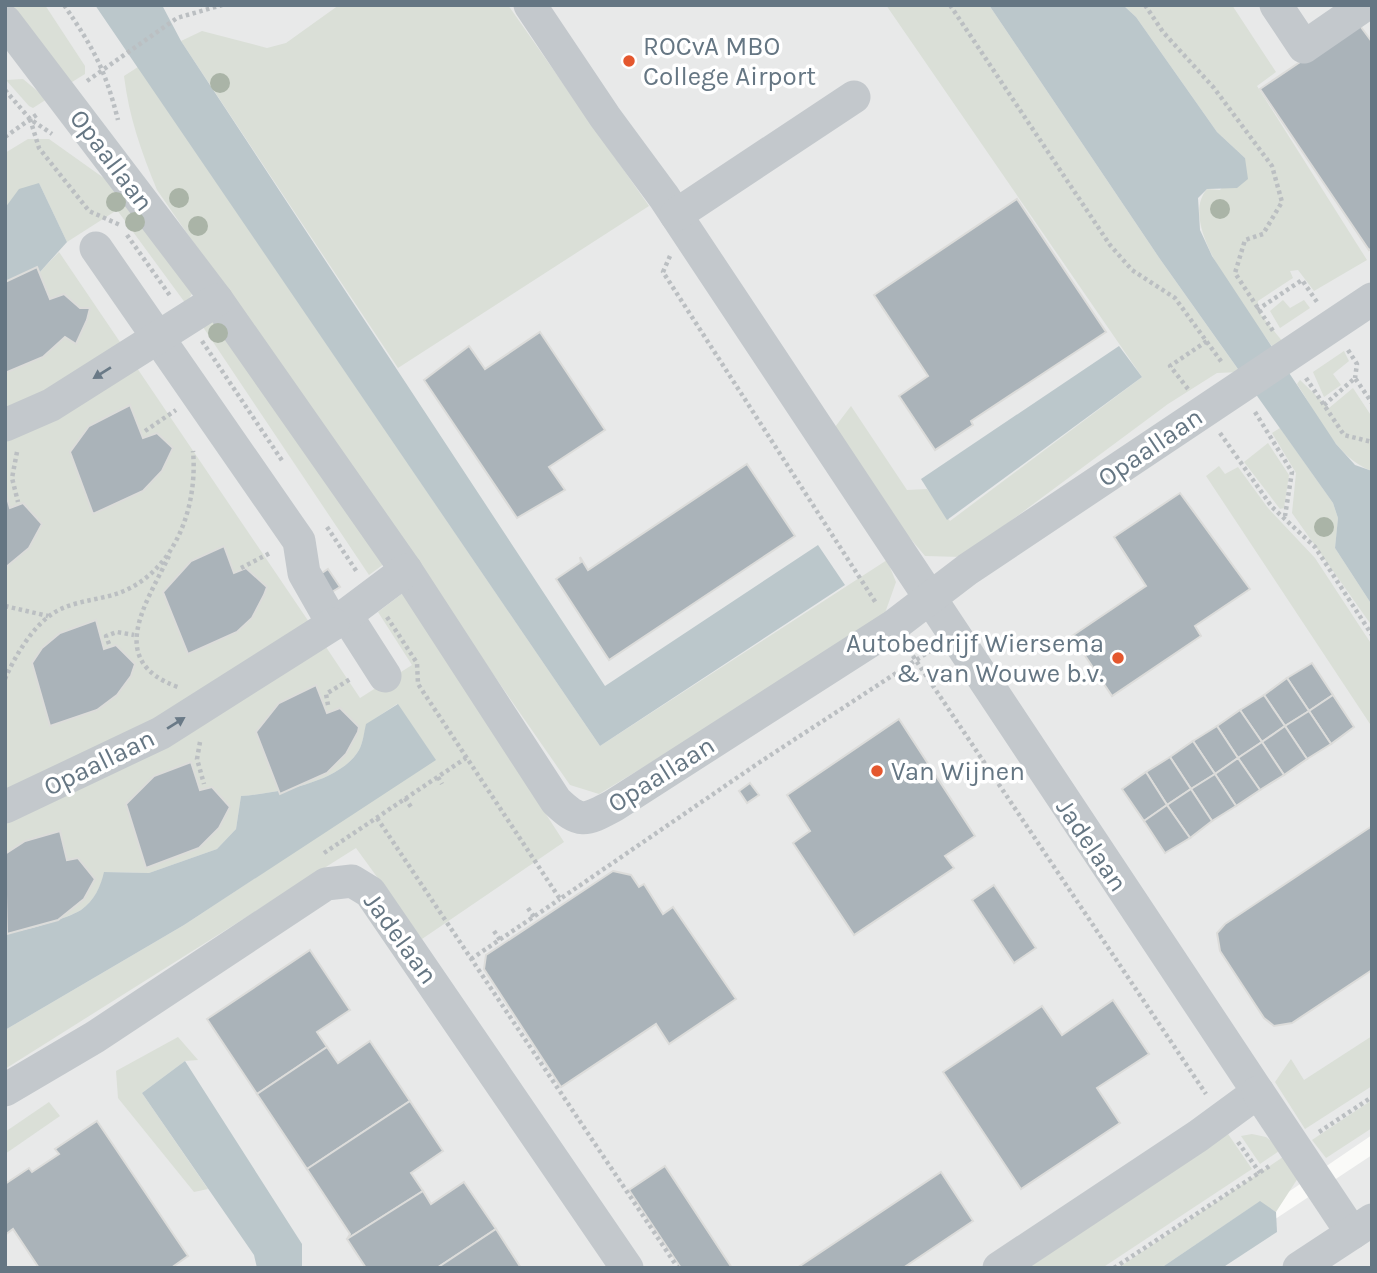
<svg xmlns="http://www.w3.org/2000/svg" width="1377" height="1273" viewBox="0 0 1377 1273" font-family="Karla,sans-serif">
<rect width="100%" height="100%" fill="#fafaf8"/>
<g fill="#e8e9e9">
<path d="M5 5H1372V1135L1177 1268H5Z"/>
<path d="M1372 1155V1268H1201Z"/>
</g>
<g fill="#dadfd7">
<path d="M12 5H45L85 66V74L72 82H67Z"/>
<path d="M339 5H508L649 206 398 368 181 41 202 31 267 48 286 43Z"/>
<path d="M886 5H989L1160 259 1240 372 1217 373 1168 404 962 557 925 556 888 512 835 427 851 406 907 490 927 489 950 521 1142 377Z"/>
<path d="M1123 5H1232L1276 72 1257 86 1367 260 1314 291 1298 270 1290 271 1293 278 1258 301 1257 310 1283 342 1273 348C1251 314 1175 226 1207 189L1220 190 1245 158 1217 132 1136 17Z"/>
<path d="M138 67 600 746 887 560 896 582 885 613 857 638 599 794 570 785 157 190C141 151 129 117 124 76Z"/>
<path d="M23 79 47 99 33 108 29 106 6 80Z"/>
<path d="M28 139H49L108 181 197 285 186 304 117 210 67 242 39 183 5 208V153Z"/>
<path d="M59 252 122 345 40 395 5 410V289L39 273Z"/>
<path d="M1283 300 1290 308 1304 300 1310 308 1280 328 1270 311Z"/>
<path d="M218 317 384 564 369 575 203 327Z"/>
<path d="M1344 351 1349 361 1333 374 1341 385 1324 397 1313 372Z"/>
<path d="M137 368 311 625 188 702 5 795V438Z"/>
<path d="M1300 380 1329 408 1353 388 1372 417V471C1336 458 1317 414 1297 384Z"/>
<path d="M1280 428 1333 503 1338 518 1335 548 1372 605V626L1292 513 1296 473 1272 433Z"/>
<path d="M1268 443 1289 475 1284 508 1280 509 1244 462Z"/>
<path d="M1219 466 1225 474 1238 467 1268 508 1315 558 1372 645V727L1206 476Z"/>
<path d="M403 593 564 842 422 939 356 848 5 1069V1030L184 925 435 759 397 704 367 724C364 732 363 743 359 750 340 783 276 793 241 796L236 829 217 849 149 873 105 872C101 886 94 901 81 910 66 919 23 932 5 932V819L326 647 360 698 412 665 378 612Z"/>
<path d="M1372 1036V1086L1305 1129 1275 1082 1291 1059 1304 1080Z"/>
<path d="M178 1037 198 1060 185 1061 142 1093 208 1189 194 1192 118 1098 116 1071Z"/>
<path d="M1372 1100V1128L1326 1158 1312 1140Z"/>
<path d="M49 1102 60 1116 5 1154V1132Z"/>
<path d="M1228 1134 1252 1169 1102 1268H1024Z"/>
<path d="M1252 1134 1266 1137 1282 1149 1260 1164 1241 1136Z"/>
<path d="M1286 1155 1298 1178 1276 1212 1259 1202 1161 1268H1118Z"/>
</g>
<g fill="#bbc7cb">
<path d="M95 5H162L181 41 605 686 818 545 845 585 600 746Z"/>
<path d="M989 5H1123L1136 17 1217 132 1245 158 1248 179 1237 188 1207 189 1198 198 1200 230 1212 256 1336 444 1355 465 1372 471V605L1335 548 1338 518 1333 503 1160 259Z"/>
<path d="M39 183 67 242 39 273 5 289V208L19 189Z"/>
<path d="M1119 346 1142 377 947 520 921 479Z"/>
<path d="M398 704 436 760 184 925 5 1030V933C23 932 66 919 81 910 94 901 101 886 104 872L149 873 217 849 236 829 241 796C276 793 340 783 359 750 363 743 364 732 366 724Z"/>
<path d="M185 1061 302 1244V1268H257L254 1255 142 1093Z"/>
<path d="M1260 1201 1276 1212 1277 1232 1222 1268H1161Z"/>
</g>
<g fill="#aab3b9" stroke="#dcdcda" stroke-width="2">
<path d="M1358 23 1372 42V248L1369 250 1260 89Z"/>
<path d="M1017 199 1106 332 971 421 973 425 935 450 899 396 928 376 874 295Z"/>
<path d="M37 267 50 299 64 294 80 308H90L87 320 76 344 65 337 43 357 5 373V282Z"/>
<path d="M540 332 605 430 549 467 565 490 517 518 424 380 469 346 485 369Z"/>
<path d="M130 405 143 438 157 433 173 448 162 471 143 491 93 514 70 452 89 426Z"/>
<path d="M747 464 795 536 609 660 556 579 581 562 580 557 588 570Z"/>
<path d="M5 491 10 508 23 503 42 524 29 548 5 568Z"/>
<path d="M1180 493 1250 589 1195 626 1201 636 1112 696 1072 636 1146 586 1114 537Z"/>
<path d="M224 546 234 573 246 568 267 587 264 595 252 618 237 632 188 654 163 592 191 561Z"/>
<path d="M328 569 340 587 327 595 316 577Z"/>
<path d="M96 620 104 649 116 645 135 664 131 676 117 695 97 710 50 726 32 663 42 648 60 633Z"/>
<path d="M1312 663 1333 695 1309 711 1287 678Z"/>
<path d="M1287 678 1309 711 1285 726 1264 695Z"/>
<path d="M316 685 327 713 340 708 359 727 358 732 346 754 327 773 280 794 256 732 279 703Z"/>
<path d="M1264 695 1285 726 1262 742 1240 710Z"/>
<path d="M1333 695 1354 727 1331 744 1309 711Z"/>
<path d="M1240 710 1262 742 1238 758 1217 726Z"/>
<path d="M1309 711 1331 744 1307 759 1285 726Z"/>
<path d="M899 719 975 836 945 856 954 868 854 935 793 843 810 831 787 795Z"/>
<path d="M1217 726 1238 758 1215 774 1193 741Z"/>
<path d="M1285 726 1307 759 1284 775 1262 742Z"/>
<path d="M1193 741 1215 774 1191 789 1170 757Z"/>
<path d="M1262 742 1284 775 1260 790 1238 758Z"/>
<path d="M1170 757 1191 789 1167 805 1146 772Z"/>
<path d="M1238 758 1260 790 1236 806 1215 774Z"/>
<path d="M191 762 200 790 212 787 230 807 219 828 199 848 146 868 126 804 154 776Z"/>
<path d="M1146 772 1167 805 1144 821 1122 789Z"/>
<path d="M1215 774 1236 806 1212 821 1191 789Z"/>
<path d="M750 783 759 795 747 803 739 791Z"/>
<path d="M1191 789 1212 821 1190 838 1167 805Z"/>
<path d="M1167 805 1190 838 1165 853 1144 821Z"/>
<path d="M1372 826V970L1292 1023 1274 1026 1264 1018 1220 951 1217 933 1225 924Z"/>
<path d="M60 831 67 860 78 858 95 879 84 899 58 920 7 934 5 854 25 841Z"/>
<path d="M613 871 631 875 639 887 644 884 663 914 673 907 736 999 669 1044 656 1024 561 1087 484 969 486 955Z"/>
<path d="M994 885 1036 948 1014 963 972 900Z"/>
<path d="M310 950 350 1010 317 1032 327 1047 257 1094 207 1019Z"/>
<path d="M1113 1000 1149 1054 1097 1088 1120 1123 1021 1189 943 1072 1042 1006 1062 1035Z"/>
<path d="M370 1041 410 1101 307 1169 257 1094 327 1047 338 1063Z"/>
<path d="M410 1101 443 1151 411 1173 423 1191 347 1239 350 1234 307 1169Z"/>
<path d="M97 1121 188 1256 171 1268H39L13 1229 5 1235V1184L29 1168 32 1172 59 1154 55 1149Z"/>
<path d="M665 1166 732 1268H681L629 1190Z"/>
<path d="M941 1172 973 1221 903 1268H797Z"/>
<path d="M464 1182 496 1229 437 1268H366L347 1239 423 1191 431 1204Z"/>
<path d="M496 1229 521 1268H437Z"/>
</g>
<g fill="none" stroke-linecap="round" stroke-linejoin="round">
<g stroke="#bbbfc2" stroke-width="4.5" stroke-dasharray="3.5 3.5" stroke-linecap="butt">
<path d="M64 5C94 49 105 69 118 120"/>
<path d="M950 5 1110 245 1132 270 1175 298 1223 364"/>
<path d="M1145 5 1163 32 1214 88 1272 166 1282 202 1263 234 1245 240 1235 273 1273 331"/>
<path d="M87 81 177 18 222 5"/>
<path d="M5 90 30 119 52 134"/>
<path d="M30 119 39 148 89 211 120 225"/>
<path d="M5 137 39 113"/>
<path d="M127 235 171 297"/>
<path d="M670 256 663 272 876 603"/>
<path d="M1257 310 1302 280 1317 302"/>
<path d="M202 341 283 462"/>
<path d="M1348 350 1357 364 1355 378"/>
<path d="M1306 378 1344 435 1372 442"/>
<path d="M1188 389 1170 366 1207 341"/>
<path d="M1324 405 1355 378 1372 403"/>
<path d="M1255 412 1292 472 1285 516"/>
<path d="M145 431 176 410"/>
<path d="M1220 433 1272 507 1315 547 1372 635"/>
<path d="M17 452 12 478 18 502"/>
<path d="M327 527 357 572"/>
<path d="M169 556C146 604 105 661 178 687"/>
<path d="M241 568 272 552"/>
<path d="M5 606 48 616"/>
<path d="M387 617 417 663 418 684 560 899 760 762 930 651"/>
<path d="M109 644 106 636 117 632 134 635"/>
<path d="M909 650 1206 1094"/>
<path d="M5 679C14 658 30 631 48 617 67 601 96 601 119 593 175 572 198 507 193 451"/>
<path d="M328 705 326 694 352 678"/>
<path d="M200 742 197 759 204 784"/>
<path d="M438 777 442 784"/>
<path d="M405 798 411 807"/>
<path d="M377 818 678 1268"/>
<path d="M324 853 466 758"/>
<path d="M528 908 534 917"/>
<path d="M494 931 500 940"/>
<path d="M471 959 560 899"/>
<path d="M1319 1132 1372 1097"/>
<path d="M1238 1142 1260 1173"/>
<path d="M1114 1268 1271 1165"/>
</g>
<g stroke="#c3c8cc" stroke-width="33">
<path d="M530 5 605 117 664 197 1258 1092 1198 1136 999 1268"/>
<path d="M1276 5 1304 47 1365 5"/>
<path d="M5 21 217 300 406 570 556 801C580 824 585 821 613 806L892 627 968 569 1372 299"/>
<path d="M676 215 854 97"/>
<path d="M96 248 299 541 304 573 333 624 346 615 385 676"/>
<path d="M5 425 51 405 217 300"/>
<path d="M346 615 406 570"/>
<path d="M5 807 161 733 333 624"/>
<path d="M5 1090 95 1037 326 884 352 881 370 892 627 1268"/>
<path d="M1258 1092 1352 1233"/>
<path d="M1299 1268 1372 1220"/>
</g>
</g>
<g fill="#aab4a7">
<circle cx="220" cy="83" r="10"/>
<circle cx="179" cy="198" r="10"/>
<circle cx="116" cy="202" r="10"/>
<circle cx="1220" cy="209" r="10"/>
<circle cx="135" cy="222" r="10"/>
<circle cx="198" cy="226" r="10"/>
<circle cx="218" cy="333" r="10"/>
<circle cx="1324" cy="527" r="10"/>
</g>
<defs><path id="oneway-solid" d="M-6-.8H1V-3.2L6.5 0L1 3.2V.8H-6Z" transform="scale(1.75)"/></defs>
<g fill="#6a7a87">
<use href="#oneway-solid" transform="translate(102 373) rotate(148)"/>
<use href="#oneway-solid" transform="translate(176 723) rotate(-32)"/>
</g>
<g fill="#e4572e" stroke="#fff" stroke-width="2.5">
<circle cx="629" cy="61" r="7"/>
<circle cx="1118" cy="658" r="7"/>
<circle cx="877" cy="771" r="7"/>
</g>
<g text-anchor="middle" stroke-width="7" stroke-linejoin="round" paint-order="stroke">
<g font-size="26" fill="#657683" stroke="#fff" text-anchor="start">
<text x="643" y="55">ROCvA MBO<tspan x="643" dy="30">College Airport</tspan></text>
<text x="1104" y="652" text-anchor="end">Autobedrijf Wiersema<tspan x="1104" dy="30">&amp; van Wouwe b.v.</tspan></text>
<text x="891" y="780">Van Wijnen</text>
</g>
<g font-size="26" fill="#657683" stroke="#fff">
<text transform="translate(112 160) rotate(53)" y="9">Opaallaan</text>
<text transform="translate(1150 447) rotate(-34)" y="9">Opaallaan</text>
<text transform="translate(99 762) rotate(-26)" y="9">Opaallaan</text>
<text transform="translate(661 774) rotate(-32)" y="9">Opaallaan</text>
<text transform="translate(1092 845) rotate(56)" y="9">Jadelaan</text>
<text transform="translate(401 938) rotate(54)" y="9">Jadelaan</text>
</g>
</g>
<rect width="1377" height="1273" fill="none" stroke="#657683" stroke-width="14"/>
</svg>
